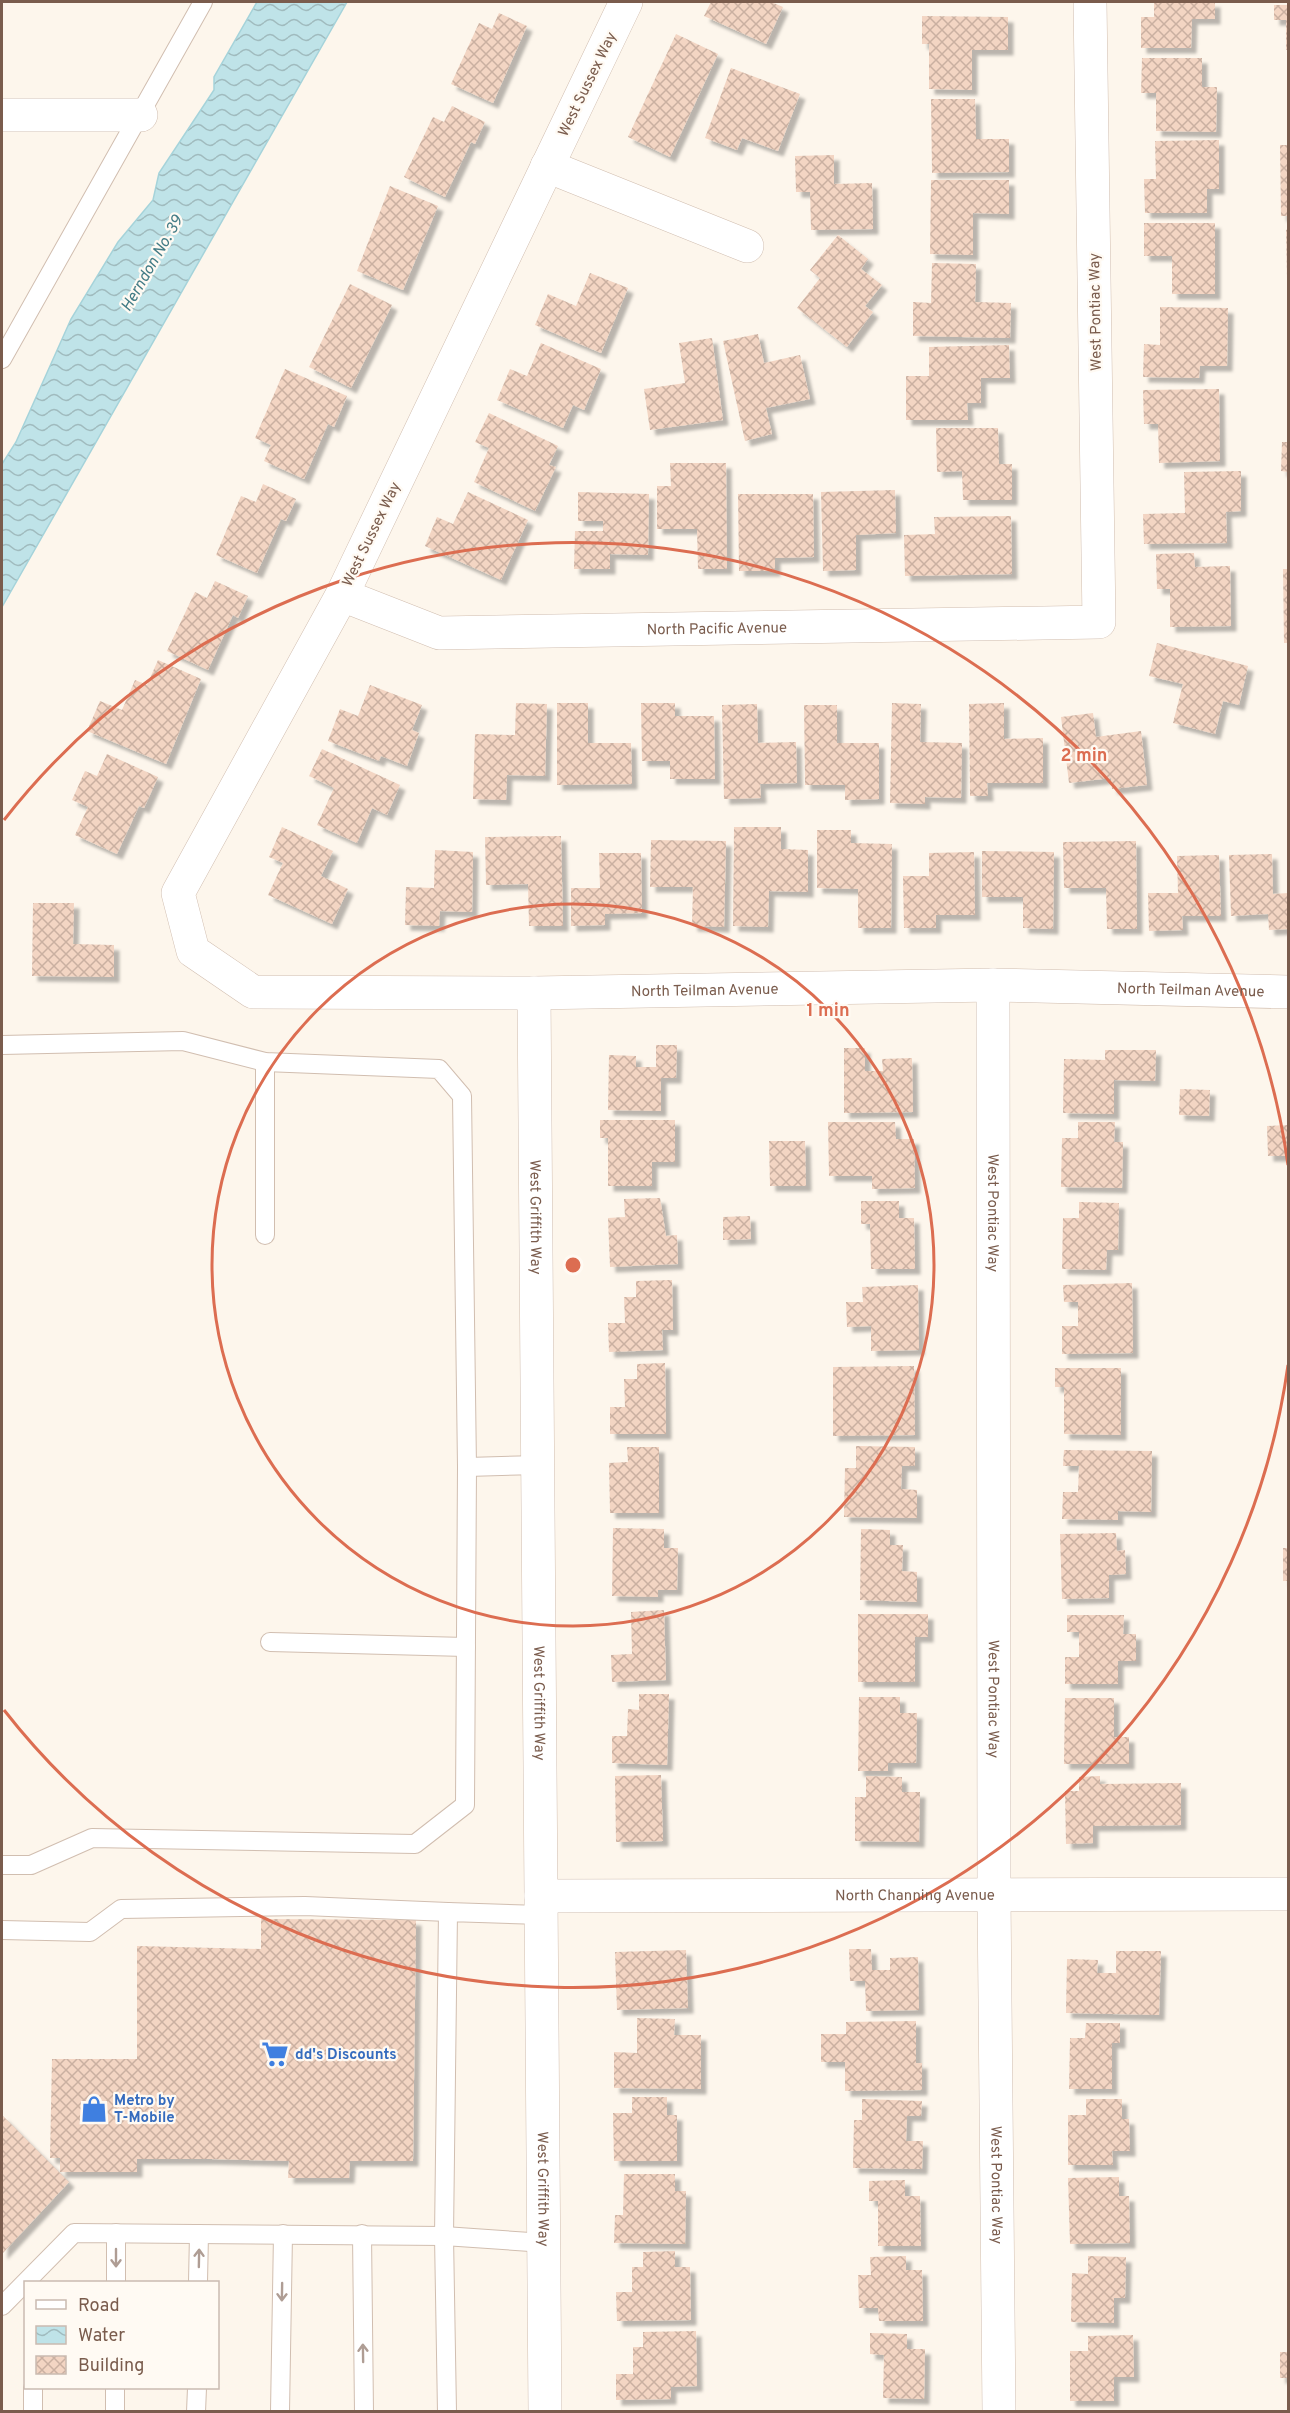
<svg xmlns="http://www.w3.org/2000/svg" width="1290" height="2413" viewBox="0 0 1290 2413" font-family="Overpass,sans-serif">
<defs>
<pattern id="water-waves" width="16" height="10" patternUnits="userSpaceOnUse" patternTransform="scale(1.5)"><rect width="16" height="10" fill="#bfe3e8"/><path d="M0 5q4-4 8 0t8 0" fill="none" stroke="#a0bbbe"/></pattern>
<pattern id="building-cross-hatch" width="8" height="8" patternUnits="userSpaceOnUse" patternTransform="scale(1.5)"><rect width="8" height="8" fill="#f3d5c3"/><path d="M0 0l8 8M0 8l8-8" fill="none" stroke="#cab0a1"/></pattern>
<filter id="shadow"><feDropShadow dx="5.5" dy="5.5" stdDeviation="1.5" flood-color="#0004"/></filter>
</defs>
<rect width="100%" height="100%" fill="#fdf6ec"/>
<path fill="url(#water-waves)" stroke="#a5d3da" stroke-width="1.5" d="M257 2H347L2 607V464L16 442 71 319 118 242 153 200 159 173 214 90V77Z"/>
<g fill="url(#building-cross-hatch)" filter="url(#shadow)">
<path d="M711 2H771L783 7 766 44 704 16Z"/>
<path d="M1154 2H1215V19H1192L1191 48H1141V17H1154Z"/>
<path d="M1274 5H1288V50H1286V20H1274Z"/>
<path d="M499 13 527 26 493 103 451 84 479 23 492 29Z"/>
<path d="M922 16 1008 17V50H972V90L929 89V44H922Z"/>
<path d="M676 34 718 54 670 157 628 137Z"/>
<path d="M1142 58H1202V87H1217L1216 132 1156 131V93H1141Z"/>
<path d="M731 68 800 94 778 151 742 138 737 150 705 138Z"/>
<path d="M931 99H975L976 139H1009V172L932 173Z"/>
<path d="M452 106 485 122 475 144 471 142 445 197 404 177 433 117 444 122Z"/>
<path d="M1219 140V189H1207V213H1145L1144 179H1156L1155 141Z"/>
<path d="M1280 145H1288V216H1281Z"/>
<path d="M834 155V184L872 183 873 229 811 230 810 192H796L795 156Z"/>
<path d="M931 180H1009V214L973 213V255L930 254Z"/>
<path d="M390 186 438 206 403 290 357 271Z"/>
<path d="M1144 223H1215V294H1172V256H1144Z"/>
<path d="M1288 229V279H1287L1286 230Z"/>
<path d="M838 235 868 259 861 269 882 285 865 306 873 312 847 347 797 308 820 278 810 270Z"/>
<path d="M932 263 976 264 975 302 1011 303 1010 338 913 336V302L931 303Z"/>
<path d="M590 273 628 288 601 353 535 325 548 294 576 306Z"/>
<path d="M350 284 392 305 351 388 309 367Z"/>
<path d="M1160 307 1228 308 1227 366H1200L1199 378 1143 377 1144 344 1160 345Z"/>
<path d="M758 334 764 363 800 355 810 399 766 408 772 434 745 441 723 341Z"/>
<path d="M712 338 723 420 650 430 644 389 685 383 679 343Z"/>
<path d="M541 343 601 369 584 410 573 405 563 428 497 400 510 369 527 376Z"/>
<path d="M1009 345 1010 378H981V403H967L968 420H906V376H929V347Z"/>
<path d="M285 369 347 396 334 427 328 424 304 479 264 461 271 445 255 438Z"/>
<path d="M1219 389 1220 461 1159 463 1158 424H1144L1143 390Z"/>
<path d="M489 413 558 446 549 465 556 467 535 511 474 482 489 448 475 442Z"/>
<path d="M936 428H998L999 464H1012V500H963L962 471 937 472Z"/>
<path d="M1282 442H1288V472L1281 471Z"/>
<path d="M670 463H726L727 569H698L697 529H657V486H671Z"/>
<path d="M1241 471V511L1226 512 1227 543 1144 544 1143 514 1185 513 1184 472Z"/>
<path d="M263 484 296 499 286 521 281 519 257 573 216 555 241 496 256 502Z"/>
<path d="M895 490 896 533 856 535V570L823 571 821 492Z"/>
<path d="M468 492 528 520 501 580 425 546 437 517 453 524Z"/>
<path d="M578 492 649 494 648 555 610 554V569H574L575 531H603V521H578Z"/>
<path d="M738 494H813L814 557 775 558V571H739Z"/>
<path d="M1011 516 1012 574 905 576 904 535 935 534 934 517Z"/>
<path d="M1194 553 1195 567 1230 566 1231 626 1170 627V589H1157L1156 554Z"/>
<path d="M1283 569H1288V643H1284Z"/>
<path d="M215 581 248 596 238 618 233 615 208 670 167 651 195 592 207 598Z"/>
<path d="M1157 643 1248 666 1239 705 1223 701 1215 734 1173 723 1183 684 1149 676Z"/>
<path d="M158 660 201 679 166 764 87 731 100 701 122 710 135 680 147 685Z"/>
<path d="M370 685 422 705 412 730 419 733 407 766 381 756 379 761 328 741 340 709 358 716Z"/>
<path d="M516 703 547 704 545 776 507 775 506 800 473 799 475 734 515 735Z"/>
<path d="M557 703H588V743H631L632 784 557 785Z"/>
<path d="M641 703H675V716H714L715 779H670V761H642Z"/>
<path d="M892 703 921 704 920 742 962 743 961 798 925 797V804L890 803Z"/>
<path d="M1004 703V739L1043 738V783H987L988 796H970L969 704Z"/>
<path d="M757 704 758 743 796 742 797 783 760 784 761 798 724 799 722 705Z"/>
<path d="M804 705H837V743H879V799L845 800V785H805Z"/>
<path d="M1093 713 1096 737 1141 731 1147 785 1112 789 1111 778 1069 783 1061 717Z"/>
<path d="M322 749 400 785 387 815 372 808 357 843 317 825 334 788 309 776Z"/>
<path d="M107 754 158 777 144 808 139 806 117 854 75 835 88 807 72 800 85 771 97 776Z"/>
<path d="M282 827 333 851 321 876 348 889 332 924 268 895 283 863 269 857Z"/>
<path d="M734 827H781V849L808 850V892L769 891 768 927 733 926Z"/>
<path d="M817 830H851V843L892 844 891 928H858V889L817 888Z"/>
<path d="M561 836 563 926H529L528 884 486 885 485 837Z"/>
<path d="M651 840 726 841 724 927 692 926 693 887H650Z"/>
<path d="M1136 841 1137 929H1107L1106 888H1064L1063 842Z"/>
<path d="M435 850 473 852 472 912 440 911 439 926 405 925 406 887 434 888Z"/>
<path d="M982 851 1054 852 1053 929 1023 928V897H982Z"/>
<path d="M974 852 975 915H936V928H904L903 876H929V853Z"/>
<path d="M599 853H641L642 913 605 914V925L571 926V888H600Z"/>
<path d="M1272 854 1273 894 1288 893V929L1269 930 1268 914 1231 916 1229 855Z"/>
<path d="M1219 855 1221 916H1182L1183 930 1149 931 1148 893H1178L1177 856Z"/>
<path d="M33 903H74L73 944 114 945V977L32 976Z"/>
<path d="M656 1045H677L676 1078H661V1111L608 1110 609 1055 636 1056V1067H656Z"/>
<path d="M844 1048H865V1071H883L882 1059 912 1058 913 1112 844 1113Z"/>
<path d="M1105 1050H1156L1155 1081 1114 1080V1114L1063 1113 1064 1059 1105 1060Z"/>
<path d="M1180 1089 1210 1090 1209 1116 1179 1115Z"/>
<path d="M600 1120H675V1162H652V1186H608V1138H600Z"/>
<path d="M828 1122H895L896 1139H914L915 1188 872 1189V1176H829Z"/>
<path d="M1078 1122H1115L1114 1142H1123L1122 1188 1061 1187 1062 1138H1078Z"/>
<path d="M1288 1125V1156H1268L1267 1126Z"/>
<path d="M769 1141H805L806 1186H770Z"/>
<path d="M660 1198 666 1236 677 1235 678 1264 610 1267 608 1218 625 1217 624 1199Z"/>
<path d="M861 1201H899V1218H914L915 1269H871L870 1224H861Z"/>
<path d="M1079 1202 1119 1203 1118 1250H1107L1106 1270 1062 1269 1063 1218H1079Z"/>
<path d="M750 1216 751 1239 723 1240V1217Z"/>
<path d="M672 1280 673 1330H662L663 1350 609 1352 608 1323H625L624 1297H636V1281Z"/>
<path d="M1132 1283 1133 1353 1062 1354V1326H1078V1302H1064L1063 1285Z"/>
<path d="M918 1285 919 1350 871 1351V1326L847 1327 846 1302H863L862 1287Z"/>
<path d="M665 1363 666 1434H610V1407H625L624 1379H637V1364Z"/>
<path d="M914 1366 915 1435 833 1436V1367Z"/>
<path d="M1055 1368H1121V1435L1064 1434V1387H1055Z"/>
<path d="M856 1446 915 1447V1466H902L901 1489 917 1490V1518L844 1517 845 1468H856Z"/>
<path d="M627 1447H659V1513H610L609 1463 628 1462Z"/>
<path d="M1064 1450 1152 1451 1151 1512 1118 1511V1520L1062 1519 1063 1492H1078L1079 1466H1063Z"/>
<path d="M613 1528 664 1529V1548H678L677 1590H658V1597L612 1596Z"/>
<path d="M861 1529 890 1530V1545H903L902 1571 917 1572V1602L860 1600Z"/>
<path d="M1116 1533 1117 1551 1125 1550 1126 1574 1109 1575V1598L1062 1599 1060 1534Z"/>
<rect x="1283" y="1548" width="5" height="33"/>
<path d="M664 1610 666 1680 612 1682 611 1655 632 1654 631 1612Z"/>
<path d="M858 1614H928V1637H915V1682H858Z"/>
<path d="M1067 1615H1124L1123 1634H1136V1661H1118V1684H1065V1657H1079V1632H1067Z"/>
<path d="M639 1694H669L667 1765 612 1763V1736H627L628 1709 639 1710Z"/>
<path d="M859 1697H900V1713H917L916 1763H888V1771H858Z"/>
<path d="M1065 1698H1114V1737H1129V1764H1064Z"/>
<path d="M661 1775 663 1841 616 1842 615 1776Z"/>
<path d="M866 1776 902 1777V1792H920L919 1842 855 1841V1797H866Z"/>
<path d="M1100 1776V1784L1181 1783V1825L1093 1826V1843L1066 1844 1065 1791H1079V1777Z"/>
<path d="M261 1919 416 1920 413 2161H350L349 2178H288L289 2161 211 2159H137V2172H60V2158H50L52 2059H137V1946L261 1949Z"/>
<path d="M849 1949H871L872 1970H890V1958L918 1957 919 2010 866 2011 865 1981H850Z"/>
<path d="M686 1950 688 2008 617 2010 615 1952Z"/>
<path d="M1116 1951H1161L1159 2015 1066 2013 1067 1959 1098 1960 1097 1973H1116Z"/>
<path d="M637 2018 675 2019 674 2035H701V2089L614 2088V2052L637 2053Z"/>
<path d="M916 2021V2063H922V2090L845 2091V2062H821V2034H846V2022Z"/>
<path d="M1086 2023H1120V2043H1112V2089H1069L1070 2038H1085Z"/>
<path d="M632 2097H667V2115H677V2161H614L613 2113H632Z"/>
<path d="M862 2099 922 2101 921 2116H907L906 2141H923L922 2169 853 2168 854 2120H862Z"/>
<path d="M1086 2099H1122V2119H1129L1130 2151H1112L1113 2165H1068V2115H1086Z"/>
<path d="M2 2115 69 2182 2 2254Z"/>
<path d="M624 2174H675V2191H686L685 2244 614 2243 615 2215H623Z"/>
<path d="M1119 2177V2196H1129L1130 2243 1070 2244 1068 2178Z"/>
<path d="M905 2180V2196H920L921 2246H878V2201H869V2181Z"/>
<path d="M675 2251V2267H690L691 2320 617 2321 616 2292H632V2267H643V2252Z"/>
<path d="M906 2256V2270H922L923 2321H879L878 2308H859L858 2275H871L870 2257Z"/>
<path d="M1088 2256 1126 2257 1125 2298H1114V2323L1071 2322 1072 2273 1088 2274Z"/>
<path d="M696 2331 697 2386 671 2387V2399L616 2400V2374H633V2347H643V2332Z"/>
<path d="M870 2333 907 2334V2349H925L924 2399 883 2398 884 2355 870 2354Z"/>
<path d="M1133 2335 1134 2377H1114V2401H1070V2351H1088V2336Z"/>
<rect x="1280" y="2352" width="8" height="26"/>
</g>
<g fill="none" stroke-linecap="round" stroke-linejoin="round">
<defs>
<g id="service">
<path d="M2 359 203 2"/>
<path d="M2 1045 183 1041 265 1062 439 1069 462 1096 467 1467 465 1805 415 1844 92 1838 31 1865H2"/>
<path d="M265 1235V1062"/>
<path d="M467 1467 539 1465"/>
<path d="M270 1642 466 1647"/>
<path d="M2 1930 90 1932 121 1909 305 1906 448 1912"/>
<path d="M362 2234 364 2412"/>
<path d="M116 2282V2233"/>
<path d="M198 2282 199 2234"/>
<path d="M2 2306 74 2233 444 2236 545 2243"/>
<path d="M33 2388V2412"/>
<path d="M115 2412V2388"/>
<path d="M196 2412 197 2388"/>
<path d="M280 2412 283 2234"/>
<path d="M447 2412 444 2236 448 1912 541 1915"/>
</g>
<g id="minor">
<path id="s1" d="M626 2 342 595 178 893 193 951 253 992 534 993 993 985 1288 992"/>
<path d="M2 115H141"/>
<path d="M547 166 747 246"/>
<path id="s2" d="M342 595 439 633 1099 622 1090 2"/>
<path id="s3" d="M993 985 994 1897 999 2412"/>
<path id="s4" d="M534 993 545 2412"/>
<path id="s5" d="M541 1896 1288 1894"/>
</g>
</defs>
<use href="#service" stroke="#d1beb0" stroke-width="20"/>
<use href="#minor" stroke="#d1beb0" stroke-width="34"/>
<use href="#service" stroke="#fff" stroke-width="18"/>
<use href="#minor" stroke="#fff" stroke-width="33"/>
</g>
<defs><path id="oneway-shaft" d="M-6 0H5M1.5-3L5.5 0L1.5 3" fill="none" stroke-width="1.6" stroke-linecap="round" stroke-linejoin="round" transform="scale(1.5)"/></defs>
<g stroke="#af9d94">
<use href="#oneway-shaft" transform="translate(116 2258) rotate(90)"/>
<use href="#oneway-shaft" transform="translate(199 2258) rotate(-89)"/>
<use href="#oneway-shaft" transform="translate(282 2292) rotate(91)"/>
<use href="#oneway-shaft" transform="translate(363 2353) rotate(-91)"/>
</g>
<g fill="none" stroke="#dc6d51" stroke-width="3">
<circle cx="573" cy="1265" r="361"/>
<path d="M1288 1365A722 722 0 0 1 4 1710M4 820A722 722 0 0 1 1288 1165"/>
</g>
<defs>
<symbol id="supermarket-bare" viewBox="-9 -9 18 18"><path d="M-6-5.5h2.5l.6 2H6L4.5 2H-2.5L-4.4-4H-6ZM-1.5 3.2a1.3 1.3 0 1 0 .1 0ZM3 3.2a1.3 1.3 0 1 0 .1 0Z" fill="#3f7fe0" stroke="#fffaf3" stroke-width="2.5" paint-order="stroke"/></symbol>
<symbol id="shop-bare" viewBox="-9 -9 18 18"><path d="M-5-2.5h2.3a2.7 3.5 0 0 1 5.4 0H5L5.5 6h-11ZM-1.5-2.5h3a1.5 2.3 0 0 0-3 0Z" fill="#3f7fe0" stroke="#fffaf3" stroke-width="2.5" paint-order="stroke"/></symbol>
</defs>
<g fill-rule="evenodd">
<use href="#supermarket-bare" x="256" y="2035" width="38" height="38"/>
<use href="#shop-bare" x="75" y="2090" width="38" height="38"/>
</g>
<g text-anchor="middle" stroke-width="4.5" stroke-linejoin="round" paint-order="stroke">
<g font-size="15" fill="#7a5c4d" stroke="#fffaf3">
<text transform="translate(587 84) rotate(-64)" y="5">West Sussex Way</text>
<text transform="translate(1095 312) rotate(-91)" y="5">West Pontiac Way</text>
<text transform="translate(371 534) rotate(-64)" y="5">West Sussex Way</text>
<text dy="5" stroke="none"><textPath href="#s2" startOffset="382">North Pacific Avenue</textPath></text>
<text dy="5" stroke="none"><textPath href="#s1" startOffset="1582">North Teilman Avenue</textPath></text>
<text dy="5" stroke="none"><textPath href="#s1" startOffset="2068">North Teilman Avenue</textPath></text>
<text dy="5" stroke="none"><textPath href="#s3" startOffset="228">West Pontiac Way</textPath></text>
<text dy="5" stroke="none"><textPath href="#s4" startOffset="224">West Griffith Way</textPath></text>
<text dy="5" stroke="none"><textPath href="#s3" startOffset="714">West Pontiac Way</textPath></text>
<text dy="5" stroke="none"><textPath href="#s4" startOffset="710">West Griffith Way</textPath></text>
<text dy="5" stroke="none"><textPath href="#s5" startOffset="374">North Channing Avenue</textPath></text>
<text dy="5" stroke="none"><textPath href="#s3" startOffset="1200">West Pontiac Way</textPath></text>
<text dy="5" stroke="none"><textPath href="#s4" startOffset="1196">West Griffith Way</textPath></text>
</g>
<g font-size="15" font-weight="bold" fill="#366cbe" stroke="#fffaf3" text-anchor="start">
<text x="295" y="2059">dd's Discounts</text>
<text x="114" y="2105">Metro by<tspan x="114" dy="17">T-Mobile</tspan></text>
</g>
<g font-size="16" font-style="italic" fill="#437c86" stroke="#fffaf3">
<text transform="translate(151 263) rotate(-60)" y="6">Herndon No. 39</text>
</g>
</g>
<circle cx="573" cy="1265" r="9" fill="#dc6d51" stroke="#fffaf3" stroke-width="3"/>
<g font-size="18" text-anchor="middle" font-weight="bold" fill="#dc6d51" stroke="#fffaf3" stroke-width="4.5" stroke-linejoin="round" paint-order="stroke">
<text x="1084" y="761">2 min</text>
<text x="828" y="1016">1 min</text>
</g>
<rect width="1290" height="2413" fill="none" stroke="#7a5c4d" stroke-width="6"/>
<rect x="24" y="2281" width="195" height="108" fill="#fffaf3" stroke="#cabbb1" stroke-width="1.5"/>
<rect x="36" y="2300" width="30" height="9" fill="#ffffff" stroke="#cabbb1" stroke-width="1.5"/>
<text x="78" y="2311" font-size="18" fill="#7a5c4d">Road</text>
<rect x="36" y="2326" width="30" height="18" fill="url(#water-waves)" stroke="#cabbb1" stroke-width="1.5"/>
<text x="78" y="2341" font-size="18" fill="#7a5c4d">Water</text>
<rect x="36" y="2356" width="30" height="18" fill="url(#building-cross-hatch)" stroke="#cabbb1" stroke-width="1.5"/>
<text x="78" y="2371" font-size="18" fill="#7a5c4d">Building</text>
</svg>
